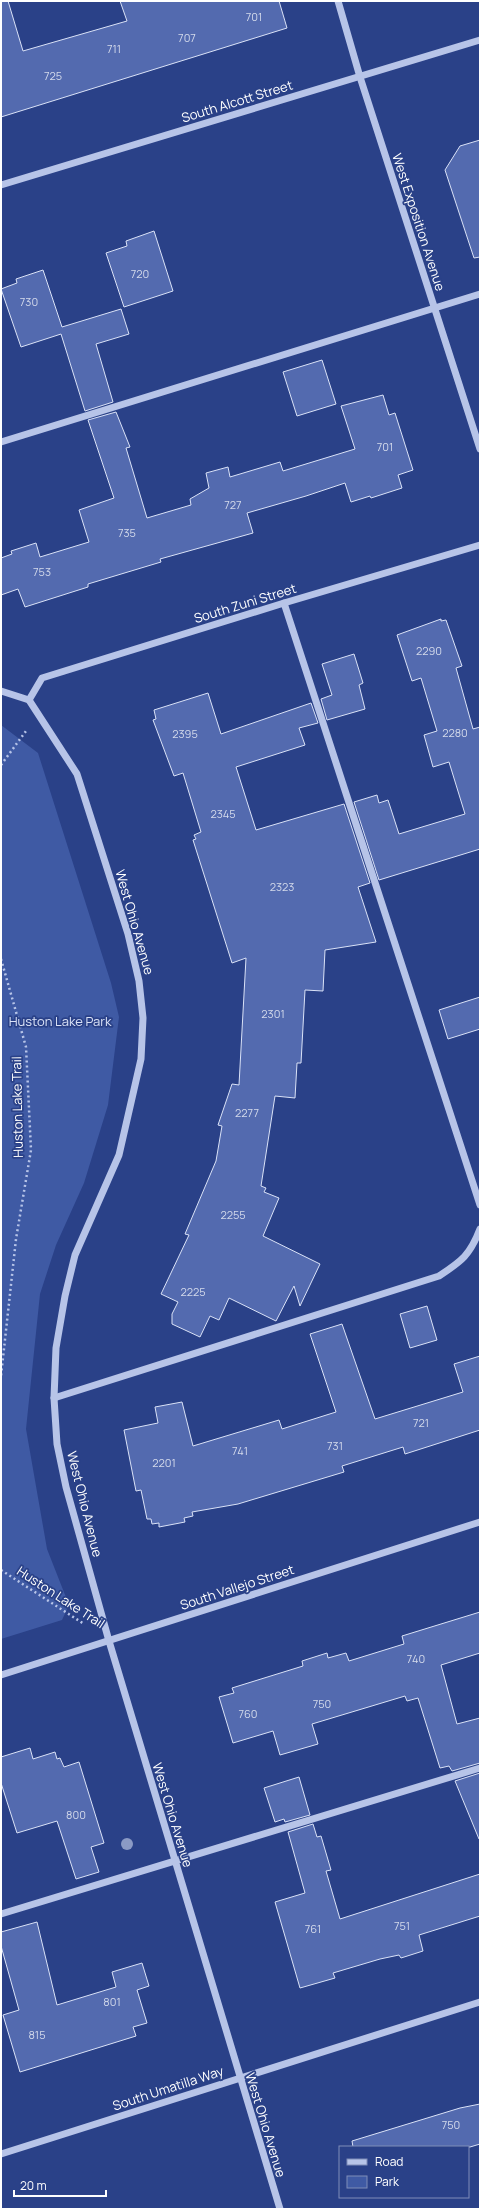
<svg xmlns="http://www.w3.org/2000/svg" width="481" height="2210" viewBox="0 0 481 2210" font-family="Manrope,sans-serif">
<rect width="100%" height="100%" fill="#2a4188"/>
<path fill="#3f5aa4" d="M1 725 38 753 111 983 119 1017 108 1105 84 1183 56 1245 40 1294 26 1429 47 1549 69 1605 62 1620 1 1639Z"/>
<g fill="#536aaf" stroke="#dae2f7">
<path d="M1 1H8L23 51 127 21 120 1H279L287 28 1 117Z"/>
<path d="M480 140V257L474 258 445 170 460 146Z"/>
<path d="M154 231 173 291 124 307 106 253 127 246 126 241Z"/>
<path d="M43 270 62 327 121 309 129 334 96 344 113 402 85 411 61 334 21 347 1 289 17 283 16 279Z"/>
<path d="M322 360 336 404 297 416 283 372Z"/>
<path d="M383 395 389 415 395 413 413 470 398 475 402 488 371 498 370 496 351 502 345 483 306 496 247 513 253 533 160 559 161 562 88 584V587L25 607 18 589 1 595V558L12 554 11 551 36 543 40 557 89 542 79 510 114 498 88 420 116 412 130 447 126 448 147 518 191 505 190 499 209 488 206 473 228 467 230 477 280 462 283 471 355 449 341 406Z"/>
<path d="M441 619V621L446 620 462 666 456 668 473 729 480 727V849L379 880 354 802 377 795 379 803 388 800 399 834 465 814 449 762 433 767 424 735 437 731 421 678 412 681 397 635Z"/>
<path d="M354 654 363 683 359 685 365 709 327 720 321 699 332 695 322 664Z"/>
<path d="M208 693 221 734 311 703 318 723 299 728 305 745 236 767 256 830 344 804 370 883 358 887 376 942 325 950 323 991 305 990 301 1063H297L295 1098 275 1096 261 1186 266 1188 264 1192 279 1198 263 1236 320 1264 300 1306 294 1286 276 1321 229 1298 219 1320 210 1316 200 1337 172 1324V1314L178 1302 161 1294 189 1235 185 1234 216 1161 222 1126 218 1125 232 1084 239 1085 246 958 232 963 193 840 196 839 194 835 201 832 183 773 174 776 153 720 156 719 154 710Z"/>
<path d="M480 997V1029L448 1039 439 1010Z"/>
<path d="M427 1306 437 1340 410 1348 400 1314Z"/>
<path d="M342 1324 375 1419 463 1392 454 1364 480 1356V1430L405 1454 403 1447 342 1466 344 1472 238 1504 192 1512 193 1516 184 1518 185 1522 159 1527V1523L152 1524 151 1519H147L141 1490 136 1491 124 1430 158 1423 155 1407 182 1402 193 1446 279 1420 282 1429 336 1412 310 1334Z"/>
<path d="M480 1612V1653L441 1665 457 1724 480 1718V1763L452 1771 449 1766 440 1768 418 1698 407 1701 405 1696 312 1724 318 1744 280 1755 273 1731 233 1743 219 1697 234 1693 232 1688 303 1666 302 1661 327 1653 328 1658 346 1653 349 1661 404 1644 402 1636Z"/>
<path d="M30 1748 33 1759 55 1752 57 1759 60 1758 64 1767 79 1762 104 1843 91 1847 99 1872 76 1879 57 1821 17 1833 1 1783V1757Z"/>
<path d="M480 1773V1839H479L455 1781Z"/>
<path d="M299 1777 310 1815 285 1822 284 1819 275 1822 264 1788Z"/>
<path d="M313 1824 317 1837 321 1836 331 1870 326 1871 340 1919 480 1874V1916L419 1935 423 1951 401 1958 399 1955 380 1959 333 1973 335 1978 300 1988 275 1902 305 1893 288 1832Z"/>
<path d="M37 1922 57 2005 116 1987 112 1972 142 1963 149 1986 137 1990 147 2023 133 2027 136 2036 20 2072 3 2015 19 2010 1 1946V1932Z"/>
<path d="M480 2104V2144L470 2147H353L352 2141 460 2108Z"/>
</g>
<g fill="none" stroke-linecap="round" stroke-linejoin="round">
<g stroke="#b7c4e8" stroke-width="2.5" stroke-dasharray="2 3" stroke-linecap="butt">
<path d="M1 765 26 731"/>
<path d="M1 959 26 1047 31 1150 16 1239 1 1376"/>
<path d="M1 1570 84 1624"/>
</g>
<g stroke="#b7c4e8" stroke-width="7">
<path d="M338 1 360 77 480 449"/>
<path d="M1 185 480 40"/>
<path d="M1 442 480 294"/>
<path d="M284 603 480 1205"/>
<path d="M1 691 29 700 77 774 128 934 139 981 143 1018 141 1059 119 1155 75 1255 65 1296 56 1348 54 1398 57 1444 66 1487 109 1641 280 2209"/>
<path d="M29 700 42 678 284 603 480 545"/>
<path d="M54 1398 439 1276C462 1261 470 1255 480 1229"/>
<path d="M1 1675 480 1522"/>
<path d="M1 1914 480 1768"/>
<path d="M1 2154 480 2002"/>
</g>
</g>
<circle fill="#8b9ac5" cx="127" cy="1844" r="6"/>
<g text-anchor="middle" stroke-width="3.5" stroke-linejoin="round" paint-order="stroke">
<g font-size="11" fill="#d4daeb">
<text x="254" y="21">701</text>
<text x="187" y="42">707</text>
<text x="114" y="53">711</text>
<text x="53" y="80">725</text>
<text x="140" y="278">720</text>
<text x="29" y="306">730</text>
<text x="385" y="451">701</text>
<text x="233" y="509">727</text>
<text x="127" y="537">735</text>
<text x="42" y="576">753</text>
<text x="429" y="655">2290</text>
<text x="455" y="737">2280</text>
<text x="185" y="738">2395</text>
<text x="223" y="818">2345</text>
<text x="282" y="891">2323</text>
<text x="273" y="1018">2301</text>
<text x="247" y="1117">2277</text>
<text x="233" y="1219">2255</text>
<text x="193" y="1296">2225</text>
<text x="421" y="1427">721</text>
<text x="335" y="1450">731</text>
<text x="240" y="1455">741</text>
<text x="164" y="1467">2201</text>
<text x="416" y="1663">740</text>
<text x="322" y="1708">750</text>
<text x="248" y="1718">760</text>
<text x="76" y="1819">800</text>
<text x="402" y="1930">751</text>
<text x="313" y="1933">761</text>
<text x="112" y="2006">801</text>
<text x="37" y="2039">815</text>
<text x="451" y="2129">750</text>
</g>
<g font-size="13" fill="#fff" stroke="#2a4188">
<text transform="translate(237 101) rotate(-17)" y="5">South Alcott Street</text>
<text transform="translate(419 222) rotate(72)" y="5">West Exposition Avenue</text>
<text transform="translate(245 603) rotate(-17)" y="5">South Zuni Street</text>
<text transform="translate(135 922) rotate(74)" y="5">West Ohio Avenue</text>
<text transform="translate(17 1107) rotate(-91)" y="5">Huston Lake Trail</text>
<text transform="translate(85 1504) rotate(76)" y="5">West Ohio Avenue</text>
<text transform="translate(237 1587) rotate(-18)" y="5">South Vallejo Street</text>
<text transform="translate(61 1597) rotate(33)" y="5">Huston Lake Trail</text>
<text transform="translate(173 1815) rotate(73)" y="5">West Ohio Avenue</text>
<text transform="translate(168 2088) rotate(-18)" y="5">South Umatilla Way</text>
<text transform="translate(266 2125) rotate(73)" y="5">West Ohio Avenue</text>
</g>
<g font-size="13" fill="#dae2f7" stroke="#2a4188">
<text x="60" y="1026">Huston Lake Park</text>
</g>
</g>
<rect width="481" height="2210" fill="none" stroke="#ffffff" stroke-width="4"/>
<rect x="339" y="2146" width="130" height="52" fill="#2a4188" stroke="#7f8db8"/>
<rect x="347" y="2159" width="20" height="6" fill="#b7c4e8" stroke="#7f8db8"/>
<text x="375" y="2166" font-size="12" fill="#ffffff">Road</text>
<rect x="347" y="2176" width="20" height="12" fill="#3f5aa4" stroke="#7f8db8"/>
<text x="375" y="2186" font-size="12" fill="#ffffff">Park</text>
<path d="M14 2190v6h92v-6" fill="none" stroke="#ffffff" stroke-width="2"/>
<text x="20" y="2190" font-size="12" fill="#ffffff" stroke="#2a4188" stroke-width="3" paint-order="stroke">20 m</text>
</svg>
